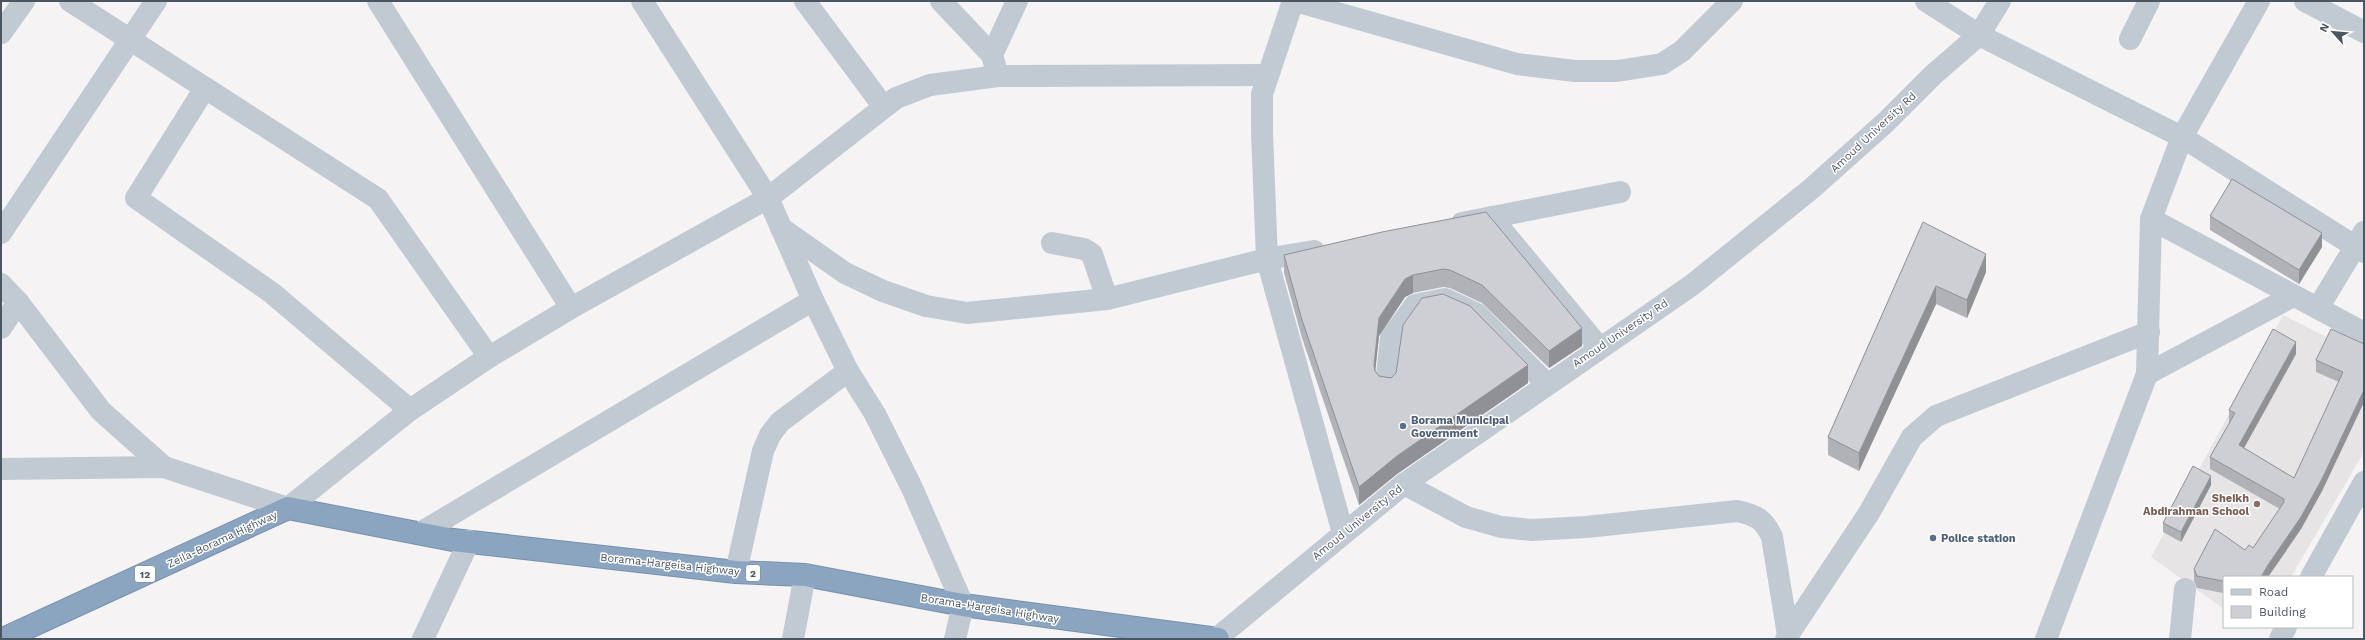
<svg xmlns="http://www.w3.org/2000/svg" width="2365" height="640" viewBox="0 0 2365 640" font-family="'Work Sans',sans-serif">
<rect width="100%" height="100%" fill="#f5f3f3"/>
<path fill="#e6e4e5" d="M2283 315 2364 356V452L2291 577H2224V609L2151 557Z"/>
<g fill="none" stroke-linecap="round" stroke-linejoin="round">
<defs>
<path id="highway" d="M3 639 288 508 453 540 736 572 805 575 963 605 1218 639"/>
</defs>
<use href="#highway" stroke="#7690ad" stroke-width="24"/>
<g stroke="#c1cad2" stroke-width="22">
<path d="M70 1 378 199 489 357"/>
<path d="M378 1 571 308"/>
<path d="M642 1 768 198 813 300 848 371 875 414 912 488 963 605 955 639"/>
<path d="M805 1 883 106"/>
<path d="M941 1 992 55 998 76"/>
<path d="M1293 1 1262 94V133L1267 259 1343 533"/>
<path d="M1295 1 1517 64 1575 71H1617L1662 64 1682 51 1732 1"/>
<path d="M1926 1 1979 35 2182 137 2364 252"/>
<path d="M2305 1 2364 32"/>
<path d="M1 33 24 1"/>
<path d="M2130 39 2149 1"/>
<path d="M992 55 1017 1"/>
<path d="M205 88 136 198 272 293 410 410"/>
<path d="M1491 217 1599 347"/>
<path d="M2151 219 2364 333"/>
<path d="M1462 223 1620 192"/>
<path d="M781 228 845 273 883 291 926 306 967 313 1107 299 1267 259 1314 251"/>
<path d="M1 233 156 1"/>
<path d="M1052 243 1084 249 1092 254 1107 299"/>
<path d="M1 284 18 302 101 411 164 467"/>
<path d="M2318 308 2364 232"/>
<path d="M1 328 18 302"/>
<path d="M2147 374 2293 296"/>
<path d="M1386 384 1391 338 1415 305 1445 299 1477 314 1547 384"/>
<path d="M1 469 164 467 288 508 410 410 489 357 571 308 768 198 896 98 930 85 998 76 1267 75"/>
<path d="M1404 484 1466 517 1501 527 1532 530 1586 527 1737 511C1756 515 1764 519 1772 537L1788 635 1786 639"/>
<path d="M420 533 813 300"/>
<path d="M736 572 763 451 770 435 780 422 848 371"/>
<path d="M2311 577 2364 482"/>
<path d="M1788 635 1869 513 1912 437 1936 416 2149 332"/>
<path d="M423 639 469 541"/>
<path d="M793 639 805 575"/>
<path d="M1216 639 1404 484 1692 285 1811 189 1886 122 1933 75 1979 35 2000 1"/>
<path d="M2046 639 2147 374 2151 219 2182 137 2259 1"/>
<path d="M2180 639 2185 589"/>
<path d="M2280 639 2286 627"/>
</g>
<use href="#highway" stroke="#8ba5c1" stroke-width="22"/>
</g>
<g fill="#b0b2b7">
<path d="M1486 212 1582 346 1549 368 1482 303 1450 288 1443 287 1413 293 1405 297 1379 336 1375 371 1379 376 1391 378 1528 383 1397 474 1359 505 1302 338 1284 273V255Z"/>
<path d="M2210 216 2322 247 2299 284 2210 230Z"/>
<path d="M1923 222 1986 272 1967 318 1936 304 1859 471 1828 455V437Z"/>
<path d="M2364 344V402L2322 491 2301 529 2268 577H2224V594L2223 593 2197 588 2194 581V569L2245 550 2253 548 2280 509 2210 469V457L2230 422H2229V410L2296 354 2244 448 2294 478 2339 382 2316 372V360Z"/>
<path d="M2211 485 2181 542 2163 532V523Z"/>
</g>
<g fill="#909195">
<path d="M2322 233V247L2299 284V270Z"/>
<path d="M1986 254V272L1967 318V300Z"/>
<path d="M1413 275V293L1405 297 1379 336 1374 383V365L1379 318 1405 279Z"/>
<path d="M1936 286V304L1859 471V453Z"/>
<path d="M1582 328V346L1549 368V351Z"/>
<path d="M2296 342V354L2239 457V445Z"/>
<path d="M1528 365V383L1397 474 1359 505V487L1397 456Z"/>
<path d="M2364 390V402L2322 491 2301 529 2268 577H2261Z"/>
<path d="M2211 476V485L2181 542V532Z"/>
</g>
<g fill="#cdcfd5" stroke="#909195">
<path d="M2232 179 2322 233 2299 270 2210 216Z"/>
<path d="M1486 212 1582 328 1549 351 1482 285 1450 270 1443 269 1413 275 1405 279 1379 318 1374 365 1375 371 1379 376 1391 378 1396 373 1403 325 1422 298 1443 294 1470 306 1528 365 1397 456 1359 487 1302 320 1284 255 1382 232Z"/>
<path d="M1923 222 1986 254 1967 300 1936 286 1859 453 1828 437Z"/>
<path d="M2273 329 2296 342 2239 445 2294 478 2343 372 2316 360 2331 329 2364 344V390L2322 479 2301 517 2268 565 2261 577H2224V582L2223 581 2197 576 2194 569 2215 529 2245 550 2249 545 2253 548 2284 502V499L2210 457 2235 413 2229 410Z"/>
<path d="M2193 466 2211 476 2181 532 2163 523Z"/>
</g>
<g fill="#5c6f8a" stroke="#fff" stroke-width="1.5">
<circle cx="1403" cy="426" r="4"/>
<circle cx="1933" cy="538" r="4"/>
</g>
<circle fill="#8d6e63" stroke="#fff" stroke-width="1.5" cx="2257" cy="504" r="4"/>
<g text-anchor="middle" stroke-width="3" stroke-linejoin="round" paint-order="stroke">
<g fill="#fff" stroke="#808990" stroke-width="1">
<rect x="746" y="565" width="14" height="16" rx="3"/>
<rect x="135" y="566" width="20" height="16" rx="3"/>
</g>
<g font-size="10" font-weight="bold" fill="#4a5661">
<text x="753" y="577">2</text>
<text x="145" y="578">12</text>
</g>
<g font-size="11" fill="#4a5661" stroke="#fff">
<text transform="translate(1873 132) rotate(-43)" y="4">Amoud University Rd</text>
<text transform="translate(1620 333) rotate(-34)" y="4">Amoud University Rd</text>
<text transform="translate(1357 522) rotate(-39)" y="4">Amoud University Rd</text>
<text transform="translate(222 539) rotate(-25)" y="4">Zeila-Borama Highway</text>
<text transform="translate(670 564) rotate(6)" y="4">Borama-Hargeisa Highway</text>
<text transform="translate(990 608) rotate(9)" y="4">Borama-Hargeisa Highway</text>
</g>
<g font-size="11" font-weight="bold" fill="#4e5e75" stroke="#fff" text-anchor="start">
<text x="1411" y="424">Borama Municipal<tspan x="1411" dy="13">Government</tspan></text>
<text x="1941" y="542">Police station</text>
</g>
<g font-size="11" font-weight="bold" fill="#785e54" stroke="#fff" text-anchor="end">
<text x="2249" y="502">Sheikh<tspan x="2249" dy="13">Abdirahman School</tspan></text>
</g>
</g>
<rect width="2365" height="640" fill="none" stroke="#4a5661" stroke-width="4"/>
<rect x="2223" y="576" width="130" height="52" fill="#ffffff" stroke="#b7bbc0"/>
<rect x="2231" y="589" width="20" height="6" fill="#c1cad2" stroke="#b7bbc0"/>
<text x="2259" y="596" font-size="12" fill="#4a5661">Road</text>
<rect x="2231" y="606" width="20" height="12" fill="#cdcfd5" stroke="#b7bbc0"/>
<text x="2259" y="616" font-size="12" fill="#4a5661">Building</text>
<g transform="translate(2333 32) rotate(297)" stroke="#ffffff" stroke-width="3" paint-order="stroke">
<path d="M0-3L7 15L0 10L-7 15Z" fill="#4a5661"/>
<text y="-6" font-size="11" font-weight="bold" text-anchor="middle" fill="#4a5661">N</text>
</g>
</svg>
